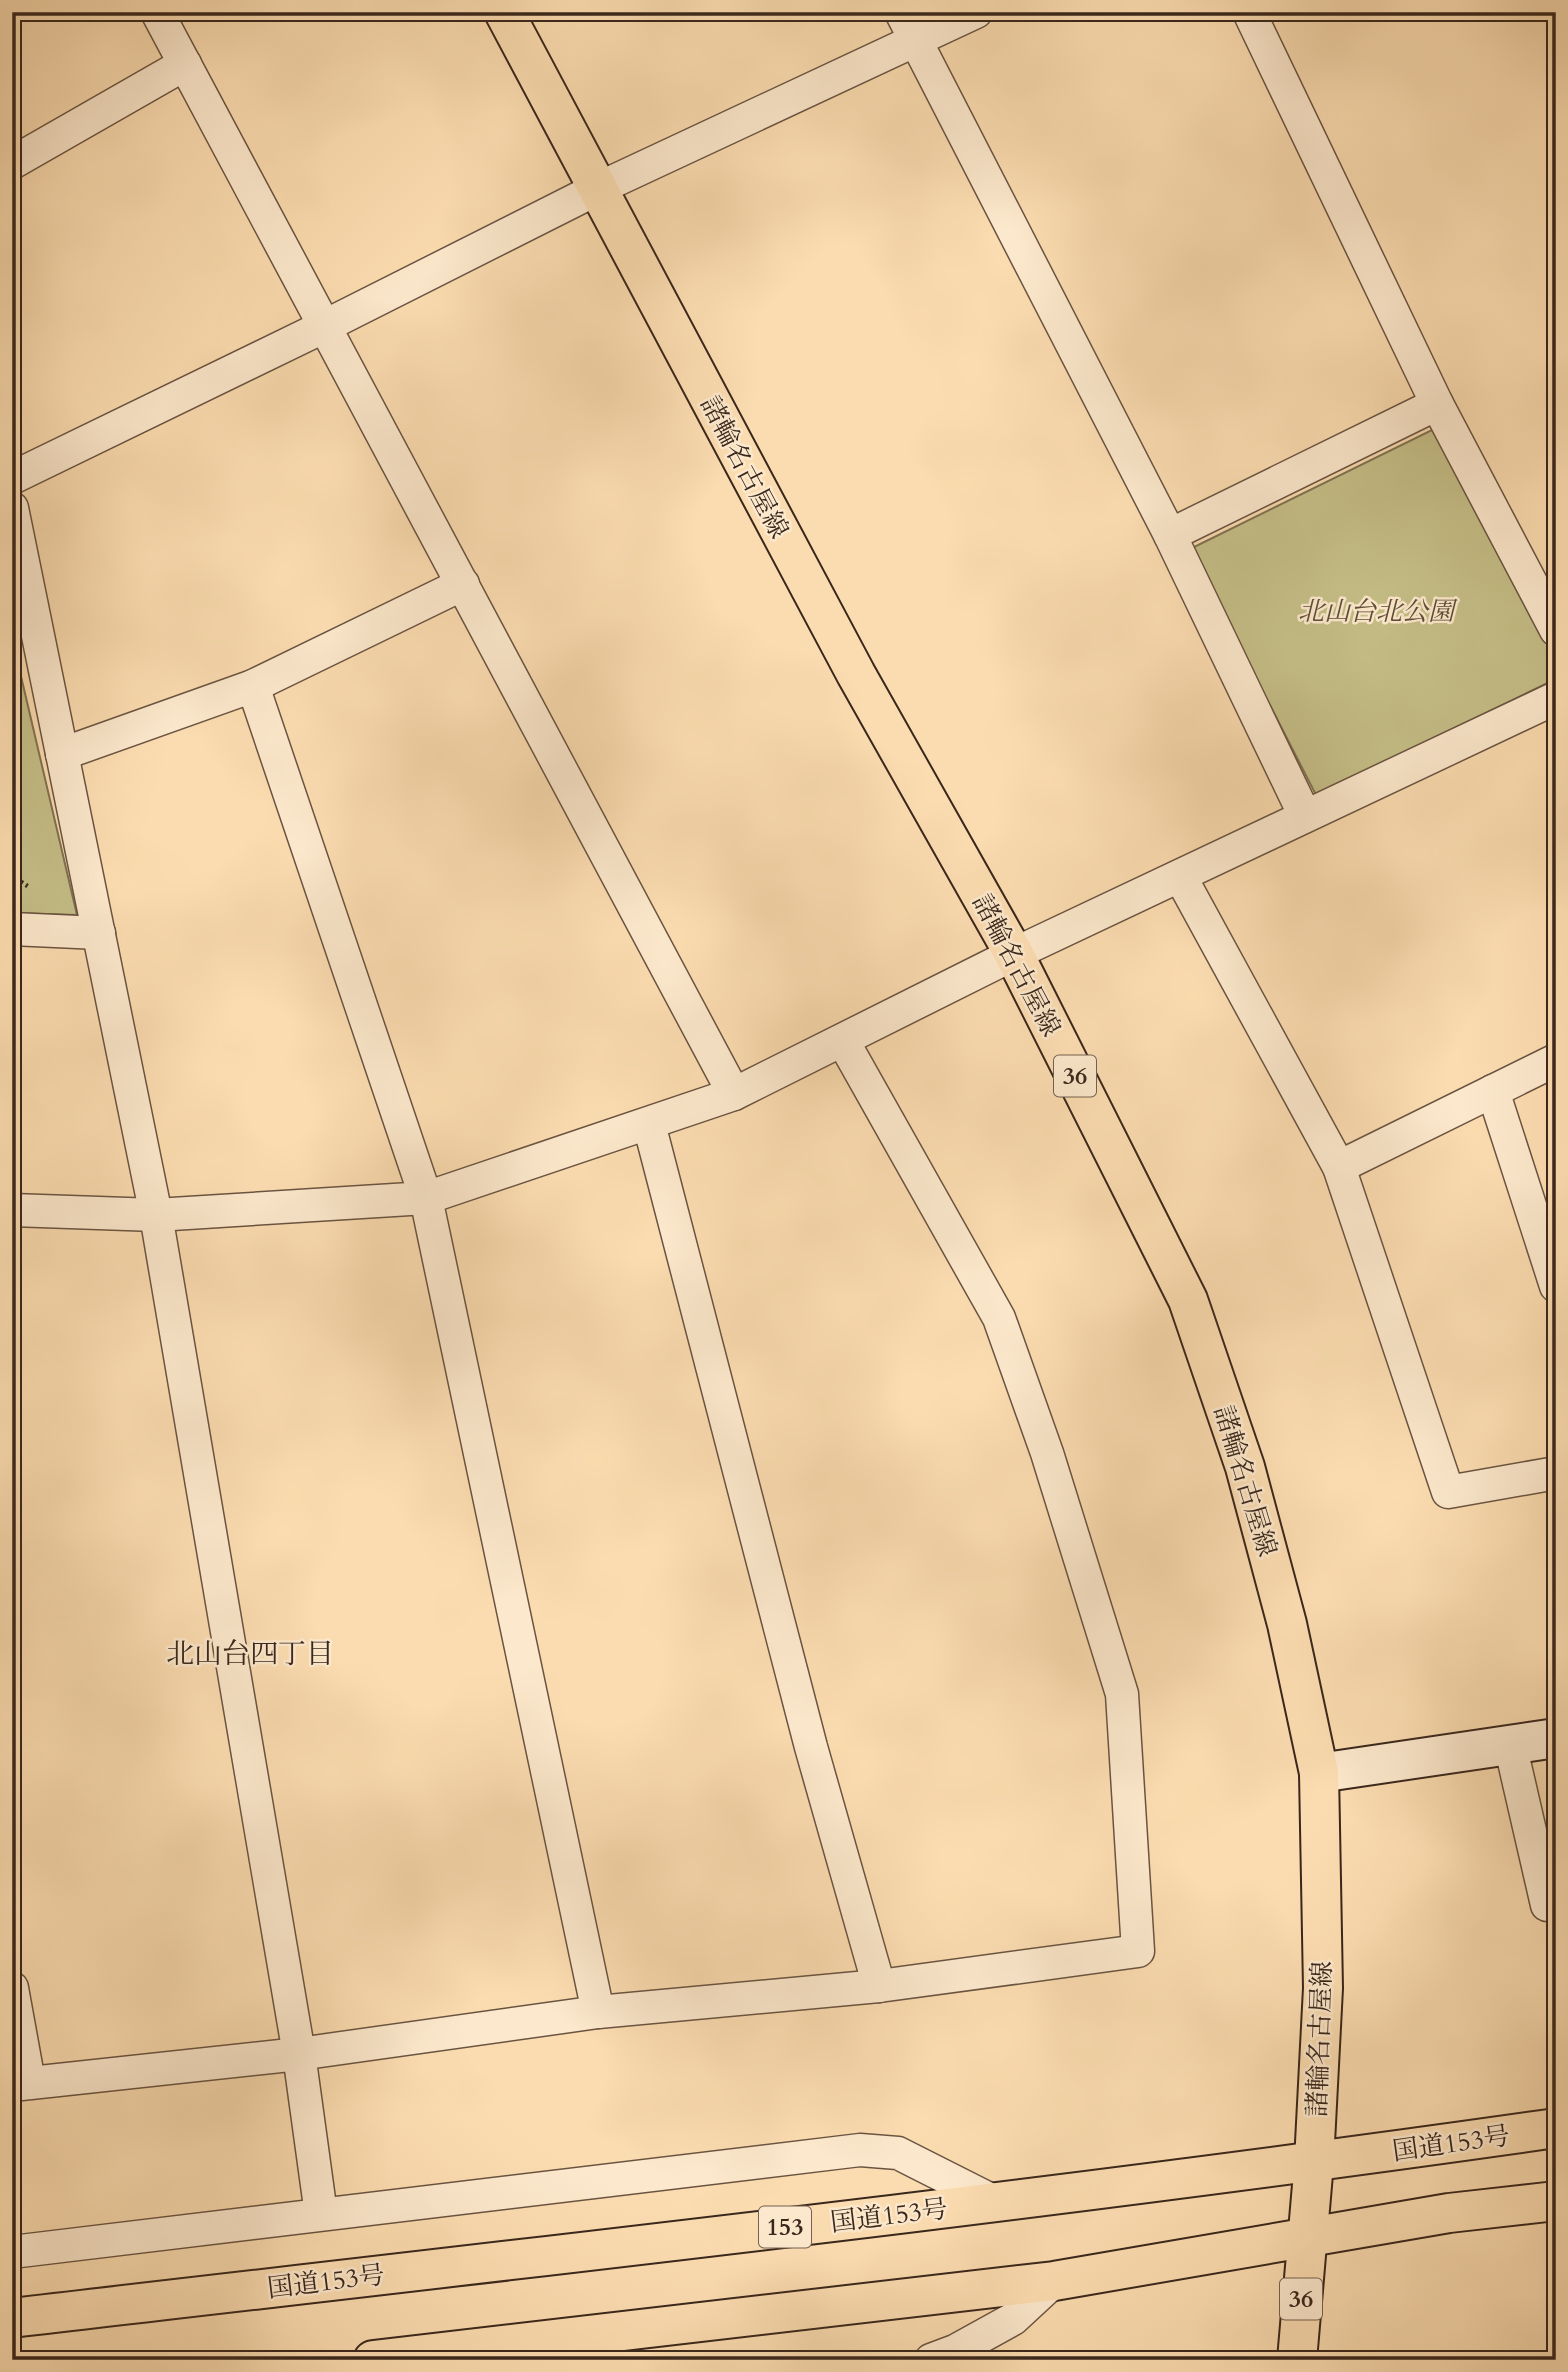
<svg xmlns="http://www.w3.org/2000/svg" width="1568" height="2372" viewBox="0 0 1568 2372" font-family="Cardo,'Noto Serif JP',serif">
<rect width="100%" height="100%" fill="#fbdcb0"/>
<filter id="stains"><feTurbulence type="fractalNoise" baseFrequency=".00286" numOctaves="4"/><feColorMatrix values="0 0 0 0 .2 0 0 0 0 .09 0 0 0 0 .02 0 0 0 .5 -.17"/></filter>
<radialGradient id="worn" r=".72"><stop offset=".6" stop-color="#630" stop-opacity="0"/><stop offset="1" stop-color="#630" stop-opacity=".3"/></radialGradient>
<g fill="#c5be87" stroke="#807252" stroke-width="2">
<path d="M1436 428 1556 656V679L1316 795 1190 549Z"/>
<path d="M12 638 77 915 12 913Z"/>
</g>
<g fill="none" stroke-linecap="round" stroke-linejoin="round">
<defs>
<g id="street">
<path d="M157 12 734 1094"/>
<path d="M901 12 1170 535 1305 816"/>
<path d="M1249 12 1437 404 1556 630"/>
<path d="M12 163 185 64"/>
<path d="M12 478 325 326 597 189 976 12"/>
<path d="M12 508 156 1215 299 2054 321 2214"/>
<path d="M1170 535 1437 404"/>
<path d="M253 686 426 1198 598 2012"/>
<path d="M62 754 253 686 463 584"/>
<path d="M1180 876 1339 1167 1556 1060"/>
<path d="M12 929 99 933"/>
<path d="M1493 1091 1556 1286"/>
<path d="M649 1124 811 1747 879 1986"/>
<path d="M1339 1167 1448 1492 1556 1473"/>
<path d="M12 1210 156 1215 426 1198 734 1094 1014 954 1556 698"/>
<path d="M1510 1744 1547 1905 1556 1904"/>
<path d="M12 1988 29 2082"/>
<path d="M12 2085 299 2054 598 2012 879 1986 1138 1951 1122 1694 1047 1453 999 1318 843 1041"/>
<path d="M12 2252 860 2150 898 2153 997 2203"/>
<path d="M931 2360 955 2351 1013 2319 1054 2281"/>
</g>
<path id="secondary" d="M1319 1773 1556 1738"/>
<path id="primary" d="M504 12 856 674 1014 954 1188 1300 1245 1467 1287 1624 1319 1773 1323 1988 1314 2162 1297 2360"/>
<g id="highway">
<path d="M12 2318C527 2258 1043 2201 1556 2128"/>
<path d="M373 2360 1054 2281 1449 2213 1556 2201"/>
</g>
</defs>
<use href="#street" stroke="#6a5441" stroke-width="35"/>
<use href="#secondary" stroke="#3a271c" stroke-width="42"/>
<use href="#primary" stroke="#3a271c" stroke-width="42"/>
<use href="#highway" stroke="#3a271c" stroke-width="42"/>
<path stroke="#3a271c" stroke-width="4.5" stroke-dasharray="2 3.5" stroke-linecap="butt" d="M12 876 29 887"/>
<use href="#street" stroke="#fce8cc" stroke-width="32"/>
<use href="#secondary" stroke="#fce8cc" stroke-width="38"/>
<use href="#primary" stroke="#fbdcb0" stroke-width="38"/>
<use href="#highway" stroke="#fbdcb0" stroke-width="38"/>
</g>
<g text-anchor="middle" stroke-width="5" stroke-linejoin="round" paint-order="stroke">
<g fill="#fce8cc" stroke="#746151" stroke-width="2">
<rect x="1054" y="1055.5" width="42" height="41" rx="5"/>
<rect x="759" y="2206.5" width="52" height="41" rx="5"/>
<rect x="1280" y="2278.5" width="42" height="41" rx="5"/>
</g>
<g font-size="24" font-weight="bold" fill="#3a271c">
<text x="1075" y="1084">36</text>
<text x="785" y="2235">153</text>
<text x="1301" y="2307">36</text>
</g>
<g font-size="26" fill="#3a271c" stroke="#fce8cc">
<text transform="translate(745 467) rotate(62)" y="9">諸輪名古屋線</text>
<text transform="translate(1017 965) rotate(62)" y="9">諸輪名古屋線</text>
<text transform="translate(1246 1481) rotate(73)" y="9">諸輪名古屋線</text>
<text transform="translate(1319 2039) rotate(-88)" y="9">諸輪名古屋線</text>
<text transform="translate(1451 2143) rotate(-8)" y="9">国道153号</text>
<text transform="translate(889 2215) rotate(-7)" y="9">国道153号</text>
<text transform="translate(326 2281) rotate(-7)" y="9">国道153号</text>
</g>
<g font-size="26" font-style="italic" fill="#5d4d37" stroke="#fce8cc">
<text x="1376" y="620">北山台北公園</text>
</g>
<g font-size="28" fill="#3a271c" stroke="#fce8cc">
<text x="250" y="1663">北山台四丁目</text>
</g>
</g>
<rect width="1568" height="2372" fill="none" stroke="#fbdcb0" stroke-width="42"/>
<rect x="14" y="14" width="1540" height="2344" fill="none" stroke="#3a271c" stroke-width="3.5"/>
<rect x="21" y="21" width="1526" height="2330" fill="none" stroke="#3a271c" stroke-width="2"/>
<rect width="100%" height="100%" filter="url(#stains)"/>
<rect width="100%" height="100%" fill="url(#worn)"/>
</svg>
